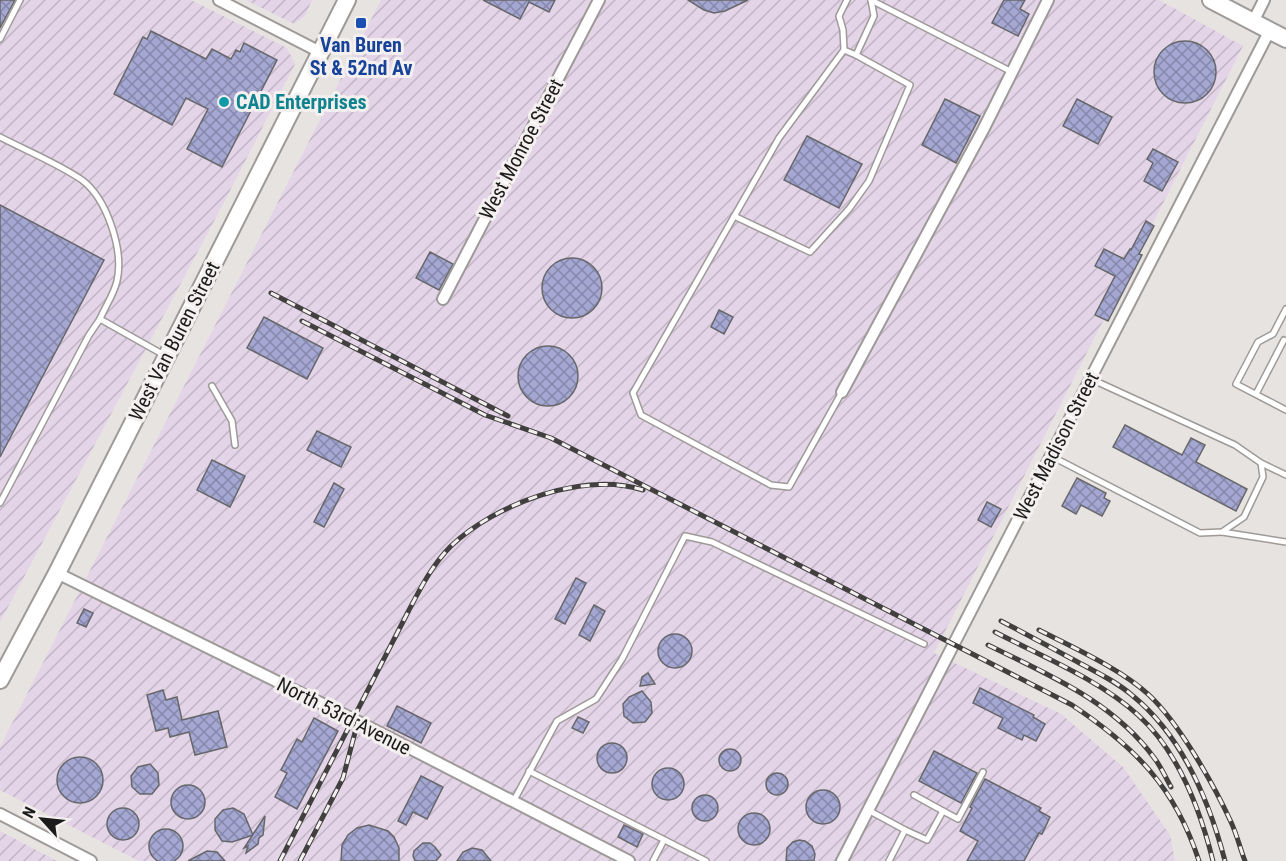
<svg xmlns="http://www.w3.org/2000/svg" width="1286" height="861" viewBox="0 0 1286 861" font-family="'Roboto Condensed',sans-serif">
<defs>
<pattern id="industrial-furrows" width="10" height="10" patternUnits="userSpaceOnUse" patternTransform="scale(1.5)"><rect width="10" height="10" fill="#e3d4e7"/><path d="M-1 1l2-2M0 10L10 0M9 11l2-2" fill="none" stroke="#c2b5c6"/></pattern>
<pattern id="building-cross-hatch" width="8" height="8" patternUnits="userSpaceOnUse" patternTransform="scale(1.5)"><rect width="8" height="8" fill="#a4a7d2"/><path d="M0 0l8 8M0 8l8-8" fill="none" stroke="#8587aa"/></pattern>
</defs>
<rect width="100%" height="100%" fill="#e7e3e1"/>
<g fill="url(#industrial-furrows)">
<path d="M0 0H191L287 48 295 64 221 208 0 622Z"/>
<path d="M246 0H312L305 16 294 24Z"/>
<path d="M381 0H1159L1243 46 934 653 1061 714 1123 767 1170 835 1175 861H139L0 790V747Z"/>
<path d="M0 831 57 861H0Z"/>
</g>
<g fill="url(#building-cross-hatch)" stroke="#67676a" stroke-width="1.5">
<path d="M0 0H15L0 28Z"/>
<path d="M483 0H555L549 12 529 2 520 19Z"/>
<path d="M688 0H748L725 11 714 13 704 10Z"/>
<path d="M1004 0H1025L1020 9 1029 14 1018 36 992 23Z"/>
<path d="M151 31 206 59 212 49 231 59 236 50 240 52 244 43 277 60 222 167 187 149 208 109 186 98 172 125 114 94 143 37 147 39Z"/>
<circle cx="1185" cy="72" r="31"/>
<path d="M945 99 980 116 956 163 922 145Z"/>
<path d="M1077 99 1112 117 1098 144 1063 126Z"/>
<path d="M807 136 862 164 839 208 784 180Z"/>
<path d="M1153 149 1178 162 1162 191 1144 181 1153 163 1147 159Z"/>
<path d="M0 205 104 260 0 457Z"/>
<path d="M1146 221 1154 226 1139 254 1142 255 1108 321 1095 315 1115 276 1095 266 1104 249 1124 259 1130 249 1131 250Z"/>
<path d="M430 252 453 264 439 290 416 278Z"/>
<circle cx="572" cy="288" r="30"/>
<path d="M719 310 733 317 724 334 711 327Z"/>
<path d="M264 317 323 348 307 379 247 348Z"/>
<circle cx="548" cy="376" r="30"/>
<path d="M1125 425 1182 455 1191 438 1205 445 1196 462 1247 489 1236 511 1113 447Z"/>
<path d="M317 431 351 447 341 467 307 450Z"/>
<path d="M212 460 245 476 230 507 197 490Z"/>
<path d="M1077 478 1106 493 1104 498 1110 501 1102 516 1081 505 1076 514 1062 506Z"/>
<path d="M334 483 344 489 324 527 314 522Z"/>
<path d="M987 502 1001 509 991 527 978 520Z"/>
<path d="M576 578 586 583 565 624 555 619Z"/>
<path d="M594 605 605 611 590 641 579 635Z"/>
<path d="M84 609 93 613 86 627 77 623Z"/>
<circle cx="675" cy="651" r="17"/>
<path d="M648 673 655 684 640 686 642 677Z"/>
<path d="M980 688 1034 715 1033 717 1045 724 1036 741 1024 735 1022 740 998 728 1003 718 973 703Z"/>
<path d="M163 690 166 700 177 697 182 720 218 711 227 747 195 755 189 732 170 737 168 728 156 731 147 695Z"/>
<path d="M642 691 651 702 652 713 645 722 633 723 624 716 623 704 629 697Z"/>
<path d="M397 706 431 723 421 743 387 726Z"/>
<path d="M578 717 589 722 583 733 572 728Z"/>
<path d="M314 718 338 731 297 809 275 797 287 773 281 770 297 739 302 742Z"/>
<circle cx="612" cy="758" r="15"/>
<circle cx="730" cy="760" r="11"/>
<path d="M934 751 977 773 961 803 919 781Z"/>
<circle cx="80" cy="780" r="23"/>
<path d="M150 764 158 773 159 785 152 794H140L132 787 131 776 138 767Z"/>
<circle cx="668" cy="784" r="16"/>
<circle cx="777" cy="784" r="11"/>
<path d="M421 776 443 787 427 819 413 812 406 825 398 821Z"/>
<path d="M985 779 1041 808 1039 811 1050 817 1042 834 1039 833 1024 861H967L978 841 960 831 972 808 970 807Z"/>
<circle cx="188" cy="802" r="17"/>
<circle cx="823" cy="807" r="17"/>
<circle cx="705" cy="808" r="13"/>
<circle cx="123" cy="824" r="16"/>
<path d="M233 808 244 814 253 835 232 842 222 841 215 830V819L223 810Z"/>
<circle cx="754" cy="829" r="16"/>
<path d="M265 816 263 835 259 838 258 844 246 853 248 846 244 848Z"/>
<path d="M369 825 388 831 394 837 399 848V861H341L342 845 348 835 357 828Z"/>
<path d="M624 825 643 834 637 847 618 837Z"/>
<circle cx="166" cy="846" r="17"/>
<path d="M799 840 805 841 812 846 815 854 814 861H786L787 848 793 842Z"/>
<path d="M423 843H430L435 847 441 855 436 861H415L413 856 414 851Z"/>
<path d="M472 848 482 850 491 861H457L463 852Z"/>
<path d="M207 851 217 852 225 861H188Z"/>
</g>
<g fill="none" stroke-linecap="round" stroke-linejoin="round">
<defs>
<g id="lane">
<path d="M847 0 839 16 843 30 844 50 856 55 874 16 871 0"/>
<path d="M871 0 1012 72"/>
<path d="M0 39 20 0"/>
<path d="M0 137C27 151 57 163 82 180 107 199 124 250 117 281 114 294 105 307 100 319L164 355"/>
<path d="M734 216 810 252 849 209 869 181 910 85 856 55"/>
<path d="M1286 309 1273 334 1258 342 1236 384 1286 410"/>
<path d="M212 386 232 421 235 445"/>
<path d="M842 392 789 487 771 485 641 415 633 393 779 138 844 50"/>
<path d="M1256 394 1284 340"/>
<path d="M1051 456 1200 533 1222 532 1244 517 1263 477 1261 463 1235 445 1091 379"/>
<path d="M1261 463 1286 475"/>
<path d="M0 503 89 335 100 319"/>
<path d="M1222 532 1286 542"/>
<path d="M529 771 706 861"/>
<path d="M513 802 557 721 596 699 622 659 685 536 712 542 924 644"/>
<path d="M868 810 905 830 889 861"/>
<path d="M943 811 958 819 983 772"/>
<path d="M905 830 927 840 943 811 914 795"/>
<path d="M653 861 664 840"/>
</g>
<g id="street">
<path d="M219 0 320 52"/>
<path d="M1253 22 1264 0"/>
<path d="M443 299 599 0"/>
<path d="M842 392 983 130 1048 0"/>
<path d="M57 573 353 719 629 861"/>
<path d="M0 814 91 861"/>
<path d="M842 861 1270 30"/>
</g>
<g id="primary">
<path d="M1211 0 1286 39"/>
<path d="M0 680 57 573 347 0"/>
</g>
</defs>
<use href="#lane" stroke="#9e9a98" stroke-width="8"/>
<use href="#street" stroke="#9e9a98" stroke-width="14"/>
<use href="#primary" stroke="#9e9a98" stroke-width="20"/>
<use href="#lane" stroke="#fff" stroke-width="5"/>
<use href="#street" stroke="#fff" stroke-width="10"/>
<use href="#primary" stroke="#fff" stroke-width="16"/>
<defs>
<g id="rail">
<path d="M271 293 508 416"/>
<path d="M302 321 485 415 551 438 1072 705C1135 747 1175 787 1199 861"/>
<path d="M1001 621C1026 634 1050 647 1074 660 1094 671 1116 681 1133 696 1183 737 1209 800 1225 861"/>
<path d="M1039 630C1074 648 1121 669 1149 695 1179 723 1214 785 1231 822 1237 835 1240 848 1245 861"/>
<path d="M995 632C1041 656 1100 680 1138 715 1178 751 1200 809 1213 861"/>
<path d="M988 645C1049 675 1114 702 1155 759 1161 767 1166 778 1171 787"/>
<path d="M280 861 408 612C420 589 432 565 451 546 495 504 583 471 643 490"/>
<path d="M300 861 343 778 358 721"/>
</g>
</defs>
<use href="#rail" stroke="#41403f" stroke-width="5"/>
<use href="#rail" stroke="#f4f0ef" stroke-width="3" stroke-dasharray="9" stroke-linecap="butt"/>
</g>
<rect fill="#1a4fb4" stroke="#f4f0ef" stroke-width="2" x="355" y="17" width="12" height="12" rx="3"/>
<circle fill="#0f9aa8" stroke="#f4f0ef" stroke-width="2" cx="224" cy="102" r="6"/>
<g text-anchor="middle" stroke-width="6" stroke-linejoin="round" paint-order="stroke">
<g font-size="20" font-weight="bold" fill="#164399" stroke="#f4f0ef">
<text x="361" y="52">Van Buren<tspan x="361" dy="23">St &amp; 52nd Av</tspan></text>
</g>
<g font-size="20" font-weight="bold" fill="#0d838f" stroke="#f4f0ef" text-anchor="start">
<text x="236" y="109">CAD Enterprises</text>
</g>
<g font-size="20" fill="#1c1b1b" stroke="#f4f0ef">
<text transform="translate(521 149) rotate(-62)" y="7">West Monroe Street</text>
<text transform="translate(174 341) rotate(-63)" y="7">West Van Buren Street</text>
<text transform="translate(1056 446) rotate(-63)" y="7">West Madison Street</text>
<text transform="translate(344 716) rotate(27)" y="7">North 53rd Avenue</text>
</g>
</g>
<g transform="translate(42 819) rotate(297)" stroke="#f4f0ef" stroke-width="4.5" paint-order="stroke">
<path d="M0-4.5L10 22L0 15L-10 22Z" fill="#1c1b1b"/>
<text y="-9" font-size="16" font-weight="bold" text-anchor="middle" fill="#1c1b1b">N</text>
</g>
</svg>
